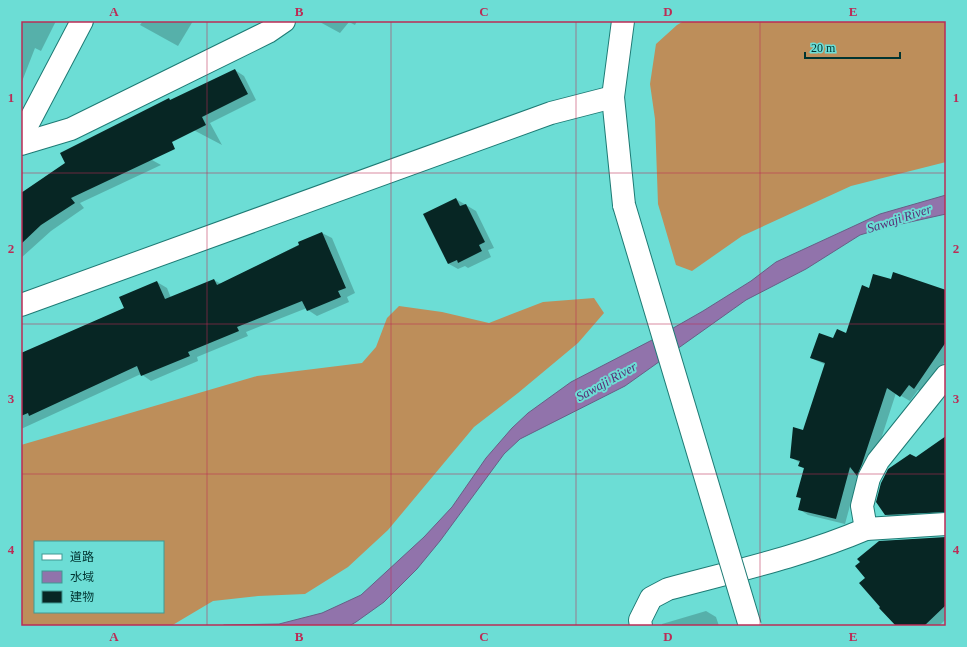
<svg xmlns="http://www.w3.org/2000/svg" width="967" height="647" viewBox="0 0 967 647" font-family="'Times New Roman','Noto Sans JP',serif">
<rect width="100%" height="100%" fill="#6cddd5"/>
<g fill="#bd8e5a" fill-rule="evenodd">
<path d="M684 21H946V162L851 186 742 236 692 271 676 265 658 204 655 119 650 84 656 44 677 25Z"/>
<path d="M594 298 604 313 578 343 518 393 474 427 388 530 348 567 305 594 258 596 213 601 171 626H21V445L257 376 362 363 376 347 387 318 399 306 442 312 489 323 543 302ZM35 542H163V612H35Z"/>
</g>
<path fill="#9173ab" stroke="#666086" d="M946 195V214L883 228 860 235 806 269 746 300 625 386 520 439 504 454 440 541 417 569 384 602 356 622 349 626H222L224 625 279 624 322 613 361 595 424 537 452 507 486 458 512 428 528 413 571 382 654 339 703 311 751 281 776 262 880 214Z"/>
<g fill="#0003">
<path d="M21 21H56L41 51 35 48 21 84Z"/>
<path d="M143 21H193L178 46 140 25Z"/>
<path d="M318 21H357L355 25 349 22 340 33Z"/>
<path d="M235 70 244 76 256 100 210 123 222 145 163 114Z"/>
<path d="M152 160 161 165 80 203 84 208 51 231 21 258V194Z"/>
<path d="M456 199 476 211 494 248 488 250 491 257 468 268 465 266 458 269 449 264Z"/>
<path d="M322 233 332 238 355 293 347 297 349 302 317 316 308 310 307 308 246 332 248 336 197 357 198 361 151 381 141 374 21 429V354L125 308 157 282 167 288 171 298 214 280 221 284Z"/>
<path d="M891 281 946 291V360L923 393 918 390 910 401 896 393 871 470 866 481 858 476 845 524 808 515 799 509 801 499 797 496 805 469 799 466 800 463 791 457 804 431 826 365 811 358 834 339 847 334 870 289Z"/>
<path d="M946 442V514L896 520 886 515 916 458Z"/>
<path d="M946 538V619L939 626H898Z"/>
<path d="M706 611 716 617 719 626H662V624Z"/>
</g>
<g fill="#072624">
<path d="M235 69 248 94 202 117 206 125 172 142 175 149 71 198 75 203 41 225 21 244V193L65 163 60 153 169 98 170 100Z"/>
<path d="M456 198 460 206 466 204 485 242 479 245 482 251 458 263 457 260 448 264 423 214Z"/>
<path d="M322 232 346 288 338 291 341 297 307 311 302 301 237 327 239 331 188 352 190 356 141 376 137 366 29 416 28 413 21 416V353L124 308 119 297 157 281 165 299 214 279 217 285 299 245 298 242Z"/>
<path d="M893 272 946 290V342L914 389 909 385 900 397 887 388 862 464 857 476 850 467 836 519 798 510 801 498 796 497 804 468 798 466 800 461 790 458 793 427 803 430 825 363 810 358 819 333 833 338 837 329 846 333 862 285 869 288 873 274 891 279Z"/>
<path d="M946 436V512L885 515 876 502 881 483 888 469 910 454 916 457Z"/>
<path d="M946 537V605L924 626H896L879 608 880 607 859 583 865 578 855 566 860 562 857 559 879 541Z"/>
</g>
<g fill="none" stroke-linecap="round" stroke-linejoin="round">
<defs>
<g id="minor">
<path d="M21 137 82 21"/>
<path d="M21 144 71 129 268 32 284 21"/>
<path d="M946 376 878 461 869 478 862 506 866 529 946 524"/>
<path d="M641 626 640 620 651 598 668 589C735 571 803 556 866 529"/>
</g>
<g id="tertiary">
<path d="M623 21 613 97 624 205"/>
<path d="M21 305 551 113 613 97"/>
</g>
</defs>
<use href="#minor" stroke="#1e7b75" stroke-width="24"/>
<use href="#tertiary" stroke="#1e7b75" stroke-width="24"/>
<use href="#minor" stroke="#fff" stroke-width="22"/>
<use href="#tertiary" stroke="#fff" stroke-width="22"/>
<defs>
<path id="tertiary-bridge" d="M624 205 750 626"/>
</defs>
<use href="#tertiary-bridge" stroke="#1e7b75" stroke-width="24" stroke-linecap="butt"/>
<use href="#tertiary-bridge" stroke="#fff" stroke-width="22"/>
</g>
<path fill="none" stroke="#bb2c56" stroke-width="1" stroke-opacity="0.55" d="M207 21V626M391 21V626M576 21V626M760 21V626M21 173H946M21 324H946M21 474H946"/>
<g text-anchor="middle" stroke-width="4" stroke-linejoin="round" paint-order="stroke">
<g font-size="13" font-style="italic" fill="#582f75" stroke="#6cddd5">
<text transform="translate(899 218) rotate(-18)" y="5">Sawaji River</text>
<text transform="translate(606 381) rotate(-29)" y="5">Sawaji River</text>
</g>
</g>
<rect width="967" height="647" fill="none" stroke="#6cddd5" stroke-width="44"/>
<rect x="34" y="541" width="130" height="72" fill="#6cddd5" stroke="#419993"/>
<rect x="42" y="554" width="20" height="6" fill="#ffffff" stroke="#419993"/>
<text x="70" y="561" font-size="12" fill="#003431">道路</text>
<rect x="42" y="571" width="20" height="12" fill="#9173ab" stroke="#419993"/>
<text x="70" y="581" font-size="12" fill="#003431">水域</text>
<rect x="42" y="591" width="20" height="12" fill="#072624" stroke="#419993"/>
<text x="70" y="601" font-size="12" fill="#003431">建物</text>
<path d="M805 52v6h95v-6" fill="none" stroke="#003431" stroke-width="2"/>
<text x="811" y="52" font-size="12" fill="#003431" stroke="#6cddd5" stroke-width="3" paint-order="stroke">20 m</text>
<rect x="22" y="22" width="923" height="603" fill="none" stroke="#bb2c56" stroke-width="1.5"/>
<g font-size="13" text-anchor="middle" font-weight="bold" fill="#bb2c56">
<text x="114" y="16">A</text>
<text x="299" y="16">B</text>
<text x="484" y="16">C</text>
<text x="668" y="16">D</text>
<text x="853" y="16">E</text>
<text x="11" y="102">1</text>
<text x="956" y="102">1</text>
<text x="11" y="253">2</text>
<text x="956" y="253">2</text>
<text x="11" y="403">3</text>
<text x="956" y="403">3</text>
<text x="11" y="554">4</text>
<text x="956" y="554">4</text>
<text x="114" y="641">A</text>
<text x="299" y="641">B</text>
<text x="484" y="641">C</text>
<text x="668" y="641">D</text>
<text x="853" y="641">E</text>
</g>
</svg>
